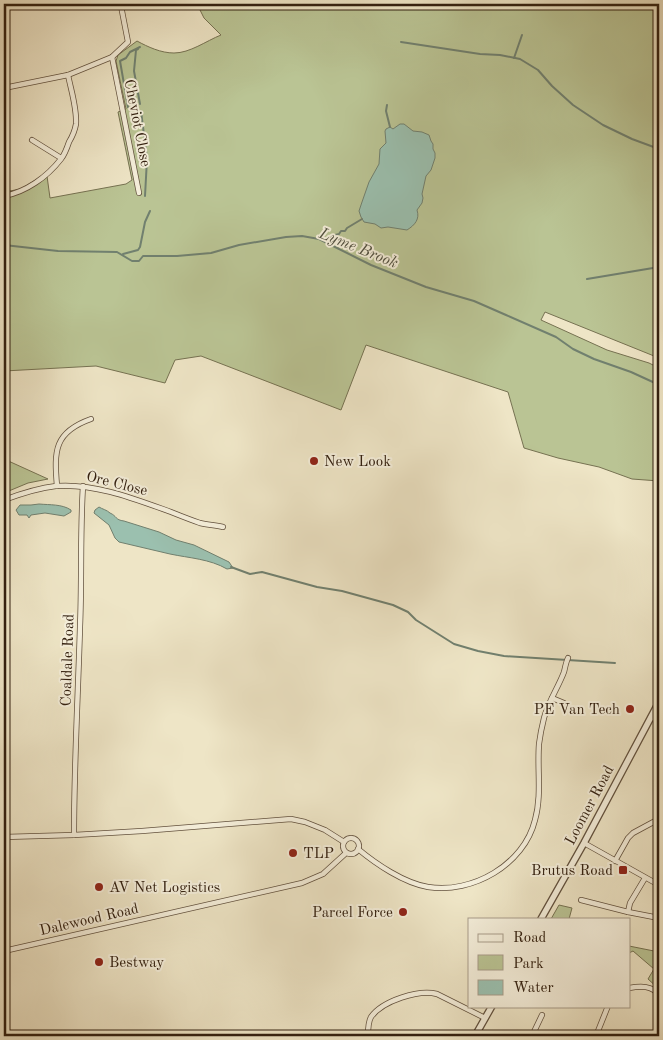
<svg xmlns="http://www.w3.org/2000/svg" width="663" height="1040" viewBox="0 0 663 1040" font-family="'Old Standard TT',serif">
<rect width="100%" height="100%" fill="#eee5c6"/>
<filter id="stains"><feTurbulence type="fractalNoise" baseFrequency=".004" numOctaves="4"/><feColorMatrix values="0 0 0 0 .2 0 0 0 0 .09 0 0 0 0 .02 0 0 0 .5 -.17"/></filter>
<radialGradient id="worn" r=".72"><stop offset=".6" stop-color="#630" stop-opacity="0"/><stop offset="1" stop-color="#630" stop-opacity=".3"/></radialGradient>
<g fill="#bac494" stroke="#767252">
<path d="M197 4H659V358L545 312 541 320 607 350 649 363 659 368V481L632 479 599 467 558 458 524 448 508 392 366 345 341 410 201 356 175 360 165 383 96 366 4 371V192L21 189 42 176H47L50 198 126 184 132 180 118 112 126 109 116 61 118 55 137 41C148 47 161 53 174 53 190 53 206 41 221 35L204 18Z"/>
<path d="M4 459 48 479 28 483 4 493Z"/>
<path d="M559 905 572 908 569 919H551Z"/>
<path d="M629 946 659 952V989L648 979 654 969 633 951 629 953Z"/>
</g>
<g fill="#9bc0af" stroke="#71806f">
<path d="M400 124H404L413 131 422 132 429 135 431 141 433 144V149L435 153V158L431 170 426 176 422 194 423 198 422 203 417 210C420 219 415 225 407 230L388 227 381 228 375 224 364 222 361 217 359 211 362 202 369 182 379 164 380 149 386 143 385 131 386 129 390 127 393 129Z"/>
<path d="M39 504C50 505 62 504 71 510V512L64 516 45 513 31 515 29 518 27 515H19L16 510 20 505H31Z"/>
<path d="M99 507C102 509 107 510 110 513 117 516 115 520 124 521L159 532 176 540 194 545 229 562 233 568 227 569C210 559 189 558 170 554 153 550 136 546 119 542L115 538 109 525 94 513 95 510Z"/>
</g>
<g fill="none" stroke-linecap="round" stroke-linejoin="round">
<g stroke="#71806f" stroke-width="2">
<path d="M401 42 480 54 500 55 520 59 538 70 552 86 573 105 603 125 632 139 659 149"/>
<path d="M138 49 136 50 134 71 140 104"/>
<path d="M514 58 522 35"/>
<path d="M387 105 386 111 390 127"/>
<path d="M128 107 120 61 126 58 130 52 140 47"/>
<path d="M141 111 147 159 145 196"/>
<path d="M325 242 335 235 339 234 341 231H345L347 228 362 219"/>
<path d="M4 245 58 251 117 252 132 261H139L143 256H177L211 253 239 245 286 237 302 236 319 239 371 265 426 287 474 301 506 315 556 337 573 349 594 359 631 372 655 383 659 386"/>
<path d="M123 254 138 250 140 247 145 222 150 211"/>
<path d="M587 279 659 267"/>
<path d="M231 567 250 574 262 572 317 587 342 591 393 605 408 612 416 620 454 644 478 651 504 656 615 663"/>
</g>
<defs>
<g id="minor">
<path d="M112 57 139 193"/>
<path d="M4 88 68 75 112 57 128 42 121 6 119 4"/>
<path d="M32 140 61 158"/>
<path d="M4 196C26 192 47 177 61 159 65 154 67 148 69 142 72 137 75 130 76 124 77 108 71 90 68 75"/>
<path d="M57 486C54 451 54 432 91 419"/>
<path d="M4 500C20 494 38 488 56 486 95 483 135 499 171 512 181 516 191 520 200 523 208 525 216 525 223 527"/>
<path d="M552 698 564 703"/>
<path d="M651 717 659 721"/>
<path d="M74 835C74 766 78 696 80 627 82 580 80 533 83 486"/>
<path d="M4 837 74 835 142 831 291 819 305 822 325 830 344 842"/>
<circle cx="351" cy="846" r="8"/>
<path d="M584 843 659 885"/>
<path d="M358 849C376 864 404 883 428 887 472 894 524 865 535 820 542 795 537 770 539 744 540 736 542 726 544 718 548 702 558 688 564 672 565 668 566 662 568 658"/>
<path d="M615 861 628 838 633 833 659 819"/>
<path d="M581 900 628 912 659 918"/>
<path d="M628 912 630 903 645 878"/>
<path d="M4 951 302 883 323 874 346 853"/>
<path d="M629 988C640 986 653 985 659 996"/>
<path d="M368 1036C368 1030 368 1022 371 1017 382 1001 419 989 437 994L485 1018"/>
<path d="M532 1036 542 1015"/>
<path d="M596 1036 608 1006"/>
</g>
<g id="tertiary">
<path d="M541 919 584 843 659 702"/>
<path d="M475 1036 492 1006"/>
</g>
</defs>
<use href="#minor" stroke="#62513e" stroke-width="6"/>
<use href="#tertiary" stroke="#62513e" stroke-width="8"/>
<use href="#minor" stroke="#f4eeda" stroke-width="4.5"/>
<use href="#tertiary" stroke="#f4eeda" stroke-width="5.5"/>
</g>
<g fill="#8f2418" stroke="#f4eeda" stroke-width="2">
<circle cx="314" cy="461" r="5"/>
<circle cx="630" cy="709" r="5"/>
<circle cx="293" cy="853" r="5"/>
<rect x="618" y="865" width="10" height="10" rx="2.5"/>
<circle cx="99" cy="887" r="5"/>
<circle cx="403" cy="912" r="5"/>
<circle cx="99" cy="962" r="5"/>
</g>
<g text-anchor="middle" stroke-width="4" stroke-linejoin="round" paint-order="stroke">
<g font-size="15" fill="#332010" stroke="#f4eeda">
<text transform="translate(138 123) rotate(79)" y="5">Cheviot Close</text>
<text transform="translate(117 483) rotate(14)" y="5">Ore Close</text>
<text transform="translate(67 660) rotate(-88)" y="5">Coaldale Road</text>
<text transform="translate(589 805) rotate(-62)" y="5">Loomer Road</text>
<text transform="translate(89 919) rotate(-13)" y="5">Dalewood Road</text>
</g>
<g font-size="15" fill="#332010" stroke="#f4eeda" text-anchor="start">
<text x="324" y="466">New Look</text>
<text x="620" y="714" text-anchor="end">PE Van Tech</text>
<text x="303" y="858">TLP</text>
<text x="613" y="875" text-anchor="end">Brutus Road</text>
<text x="109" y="892">AV Net Logistics</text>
<text x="393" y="917" text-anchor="end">Parcel Force</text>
<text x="109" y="967">Bestway</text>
</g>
<g font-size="16" font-style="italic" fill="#525040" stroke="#f4eeda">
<text transform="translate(359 247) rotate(22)" y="6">Lyme Brook</text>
</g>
</g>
<rect width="663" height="1040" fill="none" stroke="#eee5c6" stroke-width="20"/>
<rect x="5" y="5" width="653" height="1030" fill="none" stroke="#332010" stroke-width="2.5"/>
<rect x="10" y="10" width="643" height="1020" fill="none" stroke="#332010"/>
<rect x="468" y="918" width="162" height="90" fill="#f4eeda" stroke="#a79c89"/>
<rect x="478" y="934" width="25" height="8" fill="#f4eeda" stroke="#a79c89"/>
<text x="513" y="942" font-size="15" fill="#332010">Road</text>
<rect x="478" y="955" width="25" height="15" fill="#bac494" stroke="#a79c89"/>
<text x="513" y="968" font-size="15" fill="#332010">Park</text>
<rect x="478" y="980" width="25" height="15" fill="#9bc0af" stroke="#a79c89"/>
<text x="513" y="992" font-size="15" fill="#332010">Water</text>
<rect width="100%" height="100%" filter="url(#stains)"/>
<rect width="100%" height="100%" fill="url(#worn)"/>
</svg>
